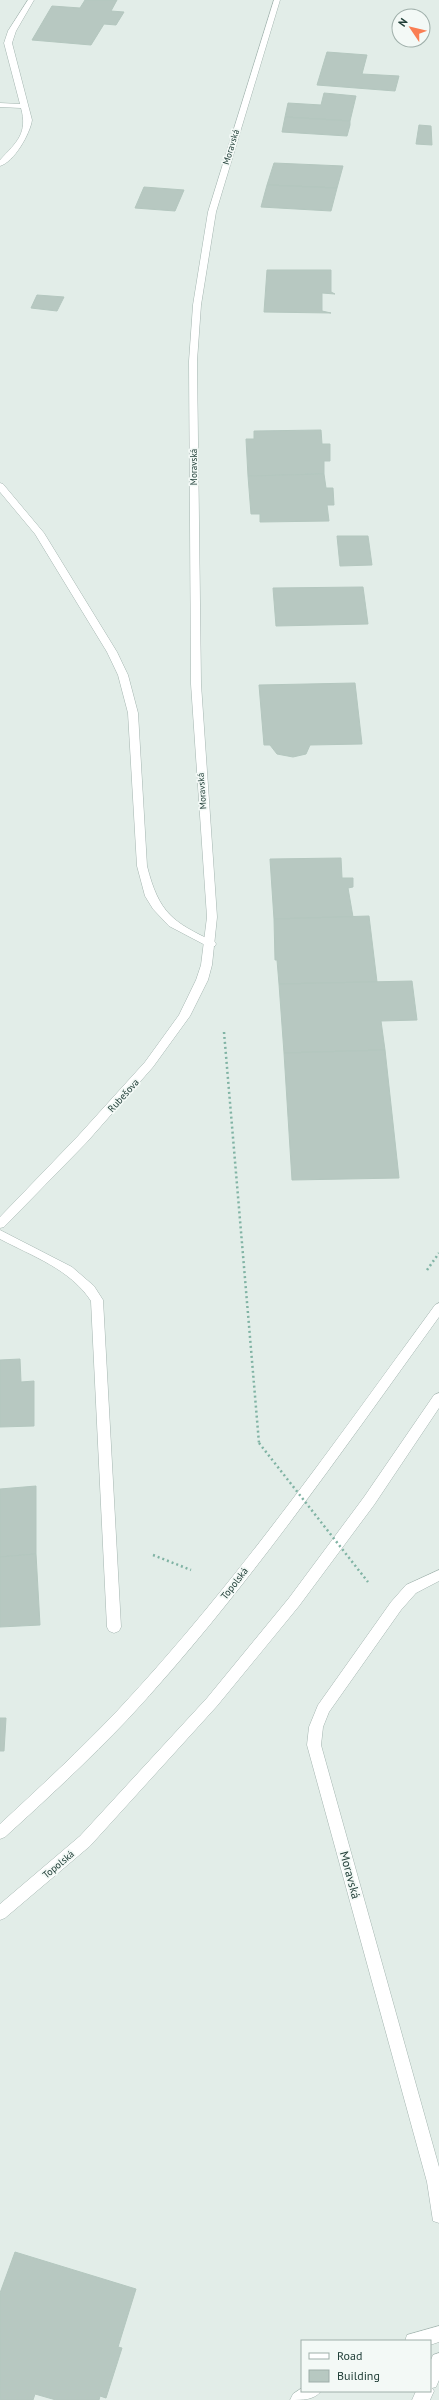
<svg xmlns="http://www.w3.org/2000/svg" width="439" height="2400" viewBox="0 0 439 2400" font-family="'PT Sans',sans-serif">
<rect width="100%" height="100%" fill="#e2ede8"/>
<g fill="#b7c8c1" stroke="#b4c7bf">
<path d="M85 0H117L111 11 124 12 116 25 104 24 91 45 32 40 52 6 80 8Z"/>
<path d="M327 52 367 55 362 74 399 76 395 91 317 85Z"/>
<path d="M324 93 356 96 350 121 285 117 288 103 321 105Z"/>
<path d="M285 117 350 121V125L347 136 282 132Z"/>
<path d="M419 125 431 126 432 145 416 144Z"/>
<path d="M274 163 343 166 337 188 267 185Z"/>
<path d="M267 185 337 188 331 211 261 207Z"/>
<path d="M144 187 184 190 175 211 135 208Z"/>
<path d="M267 270H331V292L335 294 322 293V311L331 313 264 312Z"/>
<path d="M37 295 64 297 57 311 31 308Z"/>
<path d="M321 430 322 444H330V461H324V474L248 476 246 439H254V431Z"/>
<path d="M324 474 326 488H333L334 505H327L329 521 260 522V514H251L248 476Z"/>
<path d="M337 536H368L372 565 340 566Z"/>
<path d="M363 587 368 624 276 626 273 588Z"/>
<path d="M355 683 362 744 310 745 306 754 293 757 277 754 270 745H264L259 685Z"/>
<path d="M341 858 342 878H353V887L348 888 353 917 274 919 270 859Z"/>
<path d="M369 916 377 982 279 984 277 960H275L274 919Z"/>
<path d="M412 981 417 1020 381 1021 385 1050 284 1053 279 984Z"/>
<path d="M385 1050 399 1178 292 1180 284 1053Z"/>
<path d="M20 1359 21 1382 34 1381V1426L0 1427V1360Z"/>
<path d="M36 1486V1554L0 1557V1489Z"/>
<path d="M36 1554 40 1625 0 1627V1557Z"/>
<path d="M0 1718H6L4 1751H0Z"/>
<path d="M15 2252 136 2289 118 2347 122 2348 106 2398 100 2396 99 2400H56L35 2394 33 2400H0V2293Z"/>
</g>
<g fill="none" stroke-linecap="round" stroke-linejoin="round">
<defs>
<g id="service">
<path d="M28 0H34L16 31 12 43 32 120C30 134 14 162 0 166V160C17 142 28 133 21 108L0 107V103L20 104 4 43 8 31Z"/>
<path d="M0 483 3 484 44 533 117 652 128 675 138 713 147 866C159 913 172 922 215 942L216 944 215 946H207L169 926 153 909 145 896 137 866 128 713 118 675 107 652 35 534 0 492Z"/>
</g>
<g id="minor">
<path d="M274 0H280L216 212 201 305 197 361 201 684 217 917 212 965 208 980 190 1016 153 1067 87 1142 4 1227 0 1228V1217L78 1136 145 1062 179 1015 196 980 201 965 207 917 191 684 189 361 193 305 208 212Z"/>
<path d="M0 1230 72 1267 94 1286 103 1300 121 1627 119 1631 114 1633 109 1631 107 1627 91 1301C70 1269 32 1256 0 1239Z"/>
<path d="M439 1570V1581L416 1593 401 1610 329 1712 323 1727 321 1745 439 2167V2223L433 2221 427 2182 307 1745 309 1727 318 1705 391 1602 406 1585Z"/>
<path d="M439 2326V2342L430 2345V2341H405L407 2335Z"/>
<path d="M439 2353V2380L436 2387 432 2388 434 2391 430 2400H412L416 2391H430V2362L433 2355Z"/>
<path d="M302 2388V2391H321C315 2400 302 2400 290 2400L293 2394Z"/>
</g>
<g id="tertiary">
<path d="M439 1303V1317C340 1454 243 1595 128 1719 89 1760 47 1799 5 1837L0 1839V1824C40 1787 80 1750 118 1710 235 1585 334 1443 435 1305Z"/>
<path d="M439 1393V1408L374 1505 299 1606 217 1706 90 1846 5 1918 0 1920V1904L80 1836 207 1698 289 1598 364 1497 434 1395Z"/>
</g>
</defs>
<use href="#service" stroke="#a4b5b0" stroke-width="1"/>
<use href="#minor" stroke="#a4b5b0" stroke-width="1"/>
<use href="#tertiary" stroke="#a4b5b0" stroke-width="1"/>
<g stroke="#80b3a4" stroke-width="2.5" stroke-dasharray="2 3" stroke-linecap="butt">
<path d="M224 1032 259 1443"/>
<path d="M427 1270 439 1253"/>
<path d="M153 1555 191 1570"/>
</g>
<use href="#service" fill="#fff" fill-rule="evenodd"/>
<use href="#minor" fill="#fff" fill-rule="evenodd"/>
<use href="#tertiary" fill="#fff" fill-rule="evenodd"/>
<path stroke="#80b3a4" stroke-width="2.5" stroke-dasharray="2 3" stroke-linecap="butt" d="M259 1443 368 1582"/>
</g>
<g text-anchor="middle" stroke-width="3.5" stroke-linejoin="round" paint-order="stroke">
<g font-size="9" fill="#213f38" stroke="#f3f9f6">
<text transform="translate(231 147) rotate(-73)" y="3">Moravská</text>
<text transform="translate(194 467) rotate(-90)" y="3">Moravská</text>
<text transform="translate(202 791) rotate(-94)" y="3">Moravská</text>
</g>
<g font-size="10" fill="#213f38" stroke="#f3f9f6">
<text transform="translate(123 1095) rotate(-48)" y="4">Rubešova</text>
<text transform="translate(234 1583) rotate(-52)" y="4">Topolská</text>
<text transform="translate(58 1864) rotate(-40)" y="4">Topolská</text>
</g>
<g font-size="12" fill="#213f38" stroke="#f3f9f6">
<text transform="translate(350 1875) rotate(75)" y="4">Moravská</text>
</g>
</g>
<rect x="301" y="2340" width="130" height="52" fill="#f3f9f6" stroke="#9fafaa"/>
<rect x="309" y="2353" width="20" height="6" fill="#ffffff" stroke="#9fafaa"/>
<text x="337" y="2360" font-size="12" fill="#213f38">Road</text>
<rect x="309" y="2370" width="20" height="12" fill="#b7c8c1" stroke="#9fafaa"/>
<text x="337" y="2380" font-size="12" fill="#213f38">Building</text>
<g transform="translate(411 28) rotate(305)"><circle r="19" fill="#f3f9f6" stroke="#9fafaa"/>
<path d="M0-3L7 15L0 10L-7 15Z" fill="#fa7e53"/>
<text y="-6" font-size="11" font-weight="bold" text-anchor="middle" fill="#213f38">N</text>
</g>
</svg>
